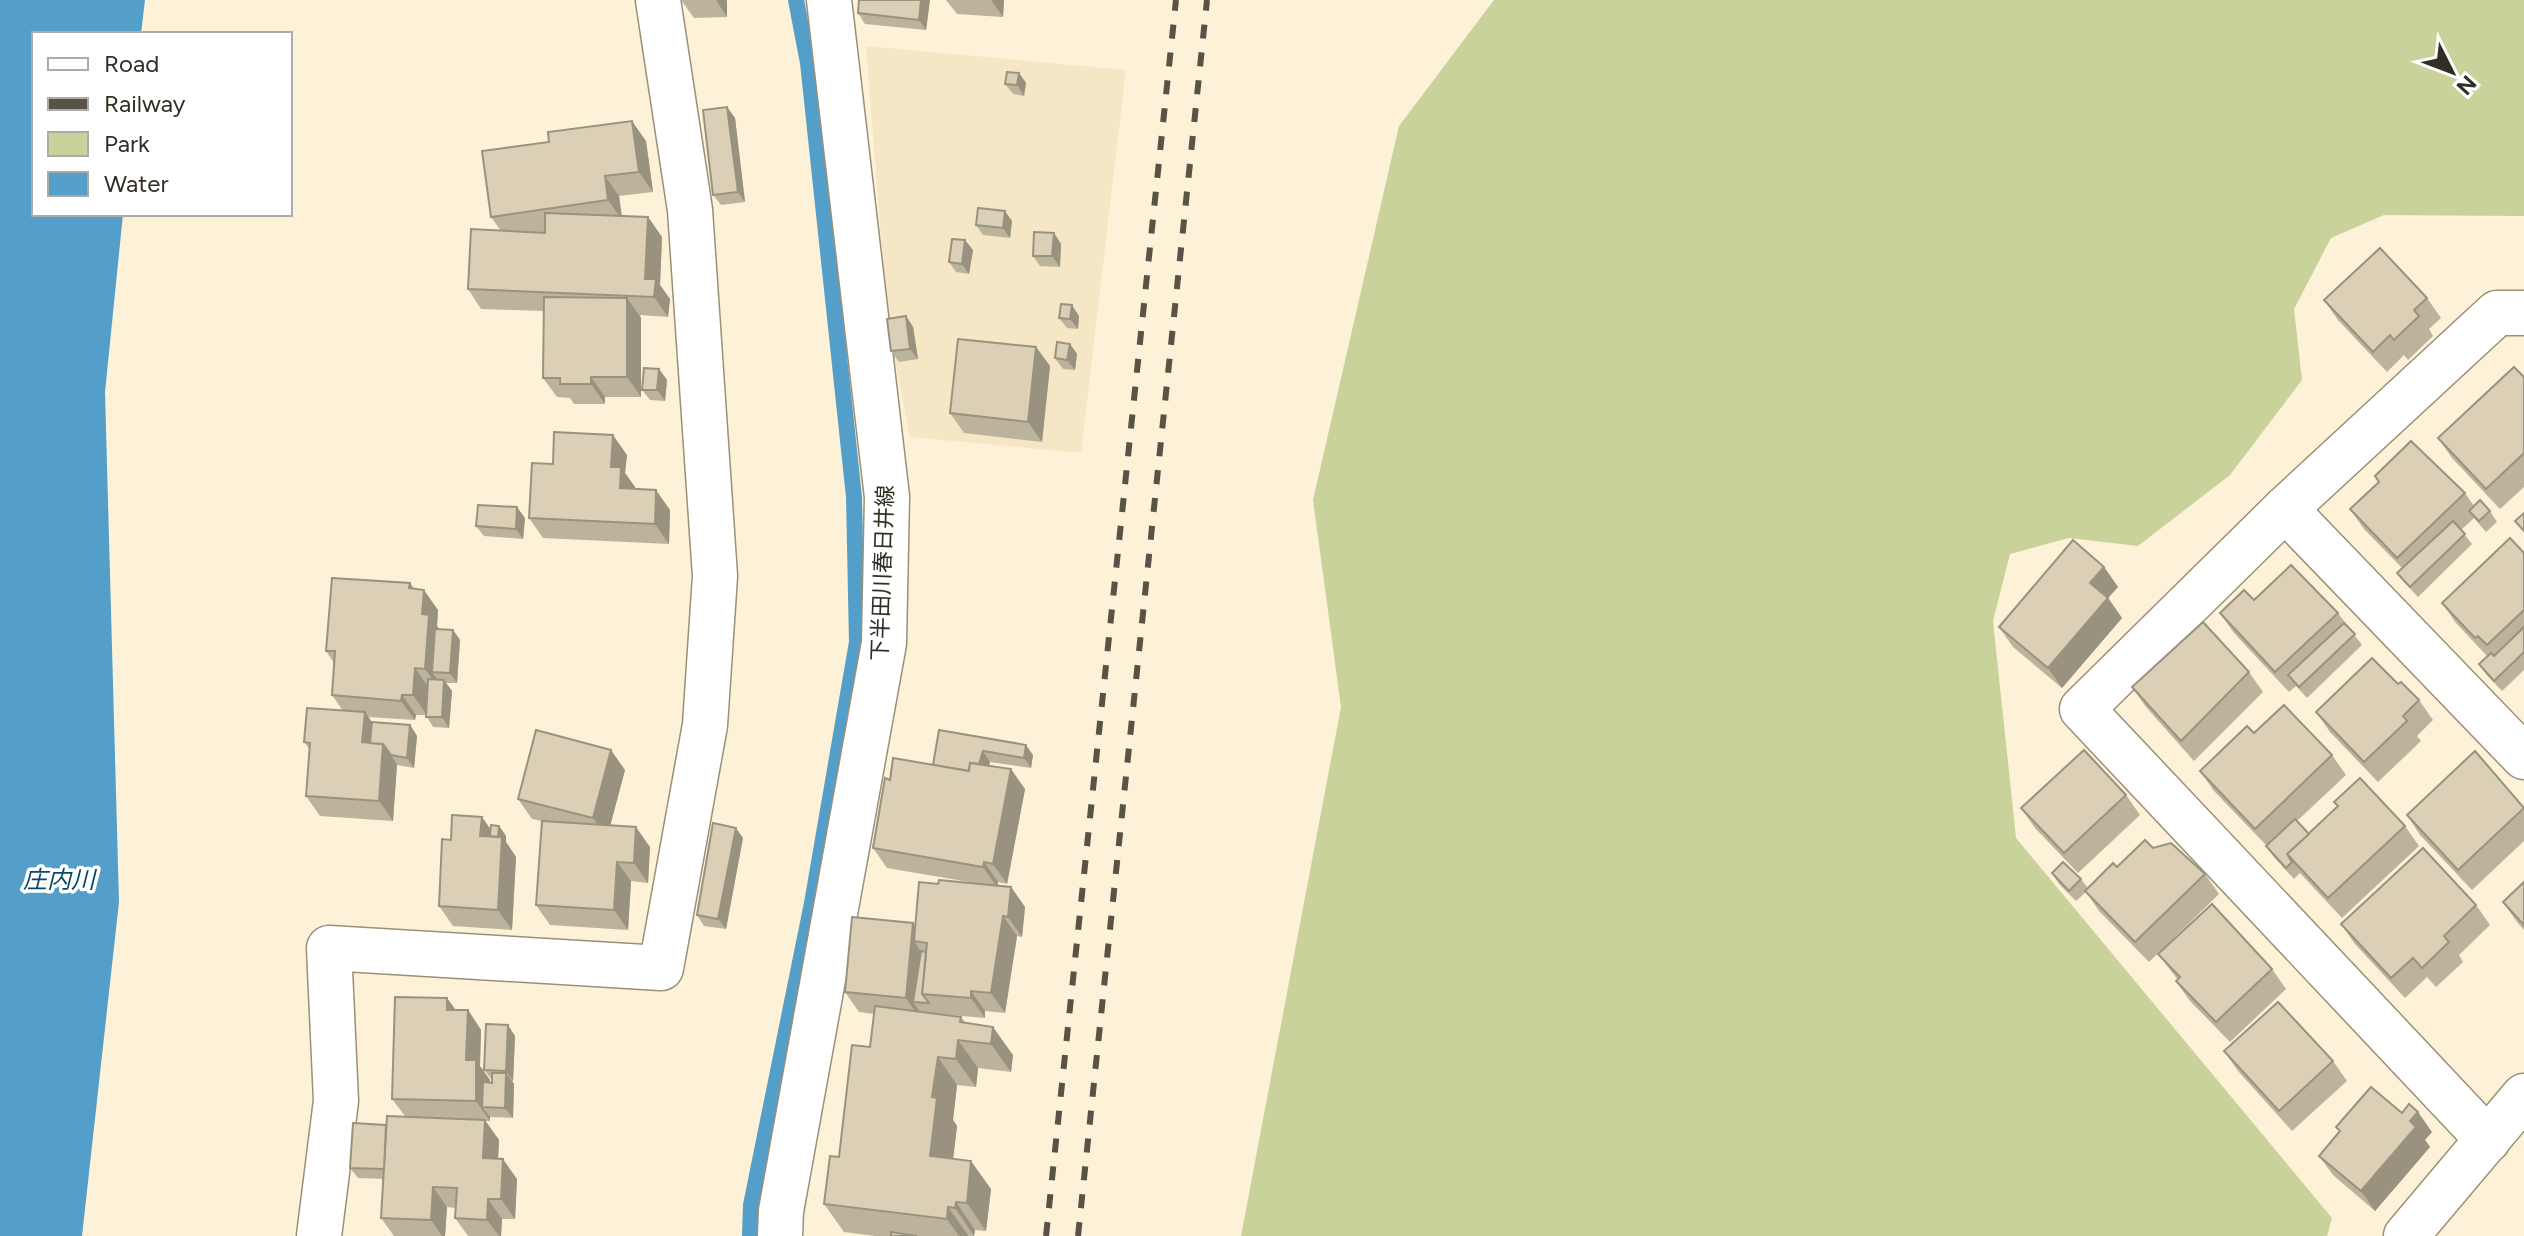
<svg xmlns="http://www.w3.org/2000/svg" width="2524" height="1236" viewBox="0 0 2524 1236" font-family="Figtree,'Noto Sans JP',sans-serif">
<rect width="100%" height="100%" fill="#fdf2d7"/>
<path fill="#f5e7c5" d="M866 46 1126 70 1081 453 910 437 888 326Z"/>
<path fill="#c8d29a" d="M1494 0H2524V216L2384 215 2331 238 2294 309 2302 380 2230 475 2138 546 2069 538 2010 554 1993 621 2016 838 2332 1218 2327 1236H1241L1341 707 1313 500 1399 126Z"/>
<path fill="#539fc9" d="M0 0H145L141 34H34V214H123L105 392 119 902 82 1236H0Z"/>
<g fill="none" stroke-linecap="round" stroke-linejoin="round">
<path stroke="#539fc9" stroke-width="16" d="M750 1236 751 1205 812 903 857 642 854 497 808 63 796 0"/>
<defs>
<g id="minor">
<path d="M2285 509 2524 757"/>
<path d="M2488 1140 2082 709 2285 509 2497 313H2524"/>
<path d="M319 1236 336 1101 329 948 661 968 705 725 715 576 690 210 658 0"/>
<path d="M2406 1236 2524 1096"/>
</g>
<path id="major" d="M780 1236 781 1211 884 643 887 497 829 0"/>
</defs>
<use href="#minor" stroke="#9a9077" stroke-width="47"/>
<use href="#major" stroke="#9a9077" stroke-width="47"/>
<use href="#minor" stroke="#fff" stroke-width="44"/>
<use href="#major" stroke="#fff" stroke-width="44"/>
<g stroke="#585346" stroke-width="6" stroke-dasharray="14 14" stroke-linecap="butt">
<path d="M1046 1236 1176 0"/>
<path d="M1078 1236 1207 0"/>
</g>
</g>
<g fill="#bcb39c">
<path d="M681 0H727V17L694 18Z"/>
<path d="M930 0 926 30 865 24 858 13Z"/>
<path d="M946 0H1004L1003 17 957 14Z"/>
<path d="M1019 73 1026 83 1024 96 1013 94 1005 84Z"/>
<path d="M727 107 735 118 745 202 721 205 713 195Z"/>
<path d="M646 141 653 192 619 196 622 216 648 217 662 237 660 285 670 299 668 317 640 315 641 318V397H605V404H574L570 398 557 397 543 378 544 311 481 309 468 289 501 231 491 217Z"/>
<path d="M1012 221 1010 238 983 235 976 225Z"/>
<path d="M1054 233 1061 244 1060 267 1040 266 1033 256Z"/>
<path d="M973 250 969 274 956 272 949 262Z"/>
<path d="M2427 298 2441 318 2429 329 2433 336 2408 360 2404 355 2387 372 2338 320 2324 300Z"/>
<path d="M906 316 913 327 918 359 899 362 891 351Z"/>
<path d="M1079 316 1078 329 1067 328 1059 318Z"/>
<path d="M1070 344 1077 354 1075 370 1063 369 1055 358Z"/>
<path d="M1036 347 1050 366 1042 442 964 433 950 413Z"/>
<path d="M659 369 667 380 665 401 650 400 642 390Z"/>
<path d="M2524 377V487L2500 509 2452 458 2438 438Z"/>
<path d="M627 455 625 473 635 487V489L670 510 669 544 543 538 529 518 553 464Z"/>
<path d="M2375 476 2465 493 2474 506 2490 511 2497 522 2486 532 2474 518 2461 530 2472 544 2418 597 2405 583 2397 573 2402 568 2364 529 2350 509 2379 482Z"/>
<path d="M525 518 523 539 484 536 476 526Z"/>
<path d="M2524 553V670L2502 691 2486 674 2479 664 2487 656 2456 623 2442 603Z"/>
<path d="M2104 567 2118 587 2108 598 2122 618 2062 688 2013 647 1999 627Z"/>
<path d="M410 583 413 588 438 610 437 626 439 629 453 630 460 640 457 683H446L452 691 449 728 433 727 426 715H416L415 720 368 717 372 722 410 725 417 736 414 768 397 765 393 821 320 816 306 796 310 750 304 742 343 711 332 695 334 663 326 651Z"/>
<path d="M2220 613H2338L2362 645 2307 698 2296 686 2289 692 2234 633Z"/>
<path d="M2249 672 2263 692 2194 761 2146 707 2132 687Z"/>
<path d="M2398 684 2419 700 2433 720 2417 736 2421 741 2378 782 2330 732 2316 712Z"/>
<path d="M939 730 1033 755 1031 768 990 762 989 766 1025 789 1007 884 998 882V886L1011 887 1025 907 1022 937 1017 936 1005 1013 985 1011V1018L939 1014 961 1017 965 1022 1013 1055 1011 1072 978 1068 976 1087 957 1085 953 1120 957 1126 953 1159 991 1189 986 1231 975 1230 974 1236H875L844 1232 824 1204 839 1157 870 1047 874 1014 859 1012 845 992 915 926 938 884H981L887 868 873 848 890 780 933 765Z"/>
<path d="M2254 733 2332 755 2346 775 2297 821 2309 834 2338 807 2334 802 2405 826 2419 846 2342 918 2300 873 2294 879 2273 856 2266 845 2214 791 2200 771Z"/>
<path d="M625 770 610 825 650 847 648 883 631 881 628 930 550 925 536 905 542 821 532 819 518 799Z"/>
<path d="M2126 795 2140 815 2078 873 2035 828 2021 808Z"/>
<path d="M2524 807V841L2472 890 2420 835 2407 815Z"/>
<path d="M499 826 506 836V842L516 857 512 930 453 926 439 906 451 840Z"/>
<path d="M743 838 726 929 704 926 697 915Z"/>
<path d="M2153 848 2205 874 2219 894 2149 962 2099 911 2086 892 2076 901 2059 884 2052 873 2081 879 2088 888 2117 867Z"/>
<path d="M2524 882V930L2517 922 2503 902Z"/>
<path d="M2476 905 2490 925 2459 955 2463 962 2436 987 2427 977 2405 998 2355 944 2341 924Z"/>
<path d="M2158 954 2272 969 2286 989 2230 1042 2190 1001 2176 981 2178 980Z"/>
<path d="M447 998 456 1010H468L481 1030 480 1066 490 1080V1083H492V1080L484 1070 515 1036 513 1081H512L514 1084 513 1118 490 1117V1121H485L499 1140 498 1159 517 1179 515 1219H502L501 1236H468L455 1218 456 1208 447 1207 445 1236H394L381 1218 384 1179 358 1178 350 1168 386 1125 405 1116 392 1099Z"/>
<path d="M2224 1051 2333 1061 2347 1081 2292 1131 2238 1071Z"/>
<path d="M2402 1113 2432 1132 2425 1140 2430 1147 2375 1211 2333 1175 2319 1156 2340 1131 2336 1127Z"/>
</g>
<g fill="#99927f">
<path d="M716 0H727V17Z"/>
<path d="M921 0H930L926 30 919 20Z"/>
<path d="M991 0H1004L1003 17Z"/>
<path d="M1019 73 1026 83 1024 96 1017 85Z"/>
<path d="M727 107 735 118 745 202 738 192Z"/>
<path d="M632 121 646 141 653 192 639 172Z"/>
<path d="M605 176 619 196 622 220 608 200Z"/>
<path d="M1005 211 1012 221 1010 238 1003 228Z"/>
<path d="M648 217 662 237 660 285 670 299 668 317 654 297 645 279Z"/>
<path d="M1054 233 1061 244 1060 267 1052 256Z"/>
<path d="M965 240 973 250 969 274 962 264Z"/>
<path d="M627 298 641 318V397L627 377Z"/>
<path d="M1072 305 1079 316 1078 329 1070 319Z"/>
<path d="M906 316 913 327 918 359 910 349Z"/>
<path d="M1070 344 1077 354 1075 370 1067 360Z"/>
<path d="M1036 347 1050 366 1042 442 1028 422Z"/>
<path d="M659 369 667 380 665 401 657 390Z"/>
<path d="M591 377 605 397V404L591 384Z"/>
<path d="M613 435 627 455 625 473 635 487 634 508 620 488 611 467Z"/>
<path d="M656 490 670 510 669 544 655 524Z"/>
<path d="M517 507 525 518 523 539 516 529Z"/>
<path d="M2104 567 2118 587 2108 598 2122 618 2062 688 2048 668 2090 583Z"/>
<path d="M410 583 423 603 424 590 438 610 437 626 443 635 432 672 439 682V689L425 669 409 588Z"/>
<path d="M453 630 460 640 457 683 450 673Z"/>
<path d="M415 668 429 688 427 715 413 695Z"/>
<path d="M444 680 452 691 449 728 442 717Z"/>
<path d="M402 695 416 715 415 720 401 701Z"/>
<path d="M365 712 379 732 377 753 362 742Z"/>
<path d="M410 725 417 736 414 768 407 758Z"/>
<path d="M383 744 397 764 393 821 379 801Z"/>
<path d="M1026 745 1033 755 1031 768 1024 758Z"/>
<path d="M611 750 625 770 607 838 593 818Z"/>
<path d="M983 751 990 762 982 789 975 778Z"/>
<path d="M1011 769 1025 789 1007 884 993 864Z"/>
<path d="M482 817 496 837 480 836Z"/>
<path d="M499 826 506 836V842L516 857 512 930 498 910 497 841Z"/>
<path d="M636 827 650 847 648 883 634 863Z"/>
<path d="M736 828 743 838 726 929 718 919Z"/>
<path d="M617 862 631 881 628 930 614 910Z"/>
<path d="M984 862 998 882 997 887 983 867Z"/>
<path d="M1011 887 1025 907 1022 937 1008 917Z"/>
<path d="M1003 916 1017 936 1005 1013 991 993Z"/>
<path d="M913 923 927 943 914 941 925 958 913 1002 920 1012 919 1017 906 998Z"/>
<path d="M971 991 985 1011V1018L971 998Z"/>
<path d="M447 998 461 1018 447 1010Z"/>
<path d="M468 1010 481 1030 480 1066 490 1080V1107H482L490 1117V1121L476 1101 466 1060Z"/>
<path d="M508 1025 515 1036 513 1081 506 1071Z"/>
<path d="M993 1027 1013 1055 1011 1072 991 1044Z"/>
<path d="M958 1040 978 1068 976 1087 956 1059Z"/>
<path d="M938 1057 957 1085 953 1120 957 1126 950 1185 930 1156 932 1097Z"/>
<path d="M506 1073 514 1084 513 1118 505 1108Z"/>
<path d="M2418 1112 2432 1132 2425 1140 2430 1147 2375 1211 2361 1191 2410 1121Z"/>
<path d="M485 1120 499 1140 497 1178 483 1158Z"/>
<path d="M503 1159 517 1179 515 1219 501 1199Z"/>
<path d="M971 1161 991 1189 986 1231 967 1203Z"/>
<path d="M433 1187 447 1207 445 1236H442L431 1220Z"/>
<path d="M488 1199 502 1219 501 1236H499L487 1220Z"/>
<path d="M956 1202 975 1230 974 1236 955 1208Z"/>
<path d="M948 1207 968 1235V1236H959L947 1219Z"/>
</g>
<g fill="#dbd0b5" stroke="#99927f" stroke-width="2">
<path d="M859 0H921L919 20 858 13Z"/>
<path d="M1007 72 1019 73 1017 85 1005 84Z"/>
<path d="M727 107 738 192 713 195 703 110Z"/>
<path d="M632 121 639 172 605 176 608 200 491 217 482 151 549 142 548 132Z"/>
<path d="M978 208 1005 211 1003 228 976 225Z"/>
<path d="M545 213 648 217 645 279H656L654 297 468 289 471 229 545 233Z"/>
<path d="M1034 232 1054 233 1052 256H1033Z"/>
<path d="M952 239 965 240 962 264 949 262Z"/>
<path d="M2380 248 2427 298 2414 310 2419 316 2394 340 2390 335 2373 352 2324 300Z"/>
<path d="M544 297 627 298V377H591V384H560V378H543Z"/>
<path d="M1061 304 1072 305 1070 319 1059 318Z"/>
<path d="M906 316 910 349 891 351 887 319Z"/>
<path d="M958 339 1036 347 1028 422 950 413Z"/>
<path d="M1057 342 1070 344 1067 360 1055 358Z"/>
<path d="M2514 367 2524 377V453L2486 489 2438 438Z"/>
<path d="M644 368 659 369 657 390H642Z"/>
<path d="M554 432 613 435 611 467H621L620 488 656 490 655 524 529 518 532 463 553 464Z"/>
<path d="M2411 441 2465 493 2397 558 2350 509 2379 482 2375 476Z"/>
<path d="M2480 500 2490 511 2479 521 2469 511Z"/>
<path d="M478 505 517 507 516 529 476 526Z"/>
<path d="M2524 513V531L2515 521Z"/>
<path d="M2453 521 2465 534 2410 587 2397 573Z"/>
<path d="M2510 538 2524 553V610L2487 645 2478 636 2475 638 2442 603Z"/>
<path d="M2073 540 2104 567 2090 583 2108 598 2048 668 1999 627Z"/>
<path d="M2291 565 2338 613 2275 672 2220 613 2244 590 2254 600Z"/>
<path d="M332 578 410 583 409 588 424 590 422 614 429 615 425 669 415 668 413 695H402L401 701 332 695 335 651H326Z"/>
<path d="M2203 622 2249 672 2181 741 2132 687Z"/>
<path d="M2344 623 2355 634 2299 687 2288 675Z"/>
<path d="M2524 627V652L2494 681 2479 664 2491 653 2494 656Z"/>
<path d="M435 629 453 630 450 673 432 672Z"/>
<path d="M2372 658 2398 684 2401 682 2419 700 2403 716 2407 721 2364 762 2316 712Z"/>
<path d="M428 679 444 680 442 717H426Z"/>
<path d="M2284 705 2332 755 2255 829 2200 771 2247 726 2254 733Z"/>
<path d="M307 708 365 712 362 742 383 744 379 801 306 796 310 743 304 742Z"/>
<path d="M372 722 410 725 407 758 391 755 383 744 370 743Z"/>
<path d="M536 730 611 750 593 818 518 799Z"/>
<path d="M939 730 1026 745 1024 758 983 751 979 764 970 763 969 771 933 765Z"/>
<path d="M2084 750 2126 795 2064 853 2021 808Z"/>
<path d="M2475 751 2524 808 2458 870 2407 815Z"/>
<path d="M893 758 969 771 970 763 1011 769 993 864 984 862 983 867 873 848 885 778 890 780Z"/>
<path d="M2360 778 2405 826 2328 898 2287 854 2338 806 2334 802Z"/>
<path d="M452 815 482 817 480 836 502 837 498 910 439 906 442 839 451 840Z"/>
<path d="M2295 819 2309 834 2287 854 2292 862 2286 868 2266 846Z"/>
<path d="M542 821 636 827 634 863 617 862 614 910 536 905Z"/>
<path d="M713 823 736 828 718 919 697 915Z"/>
<path d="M491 825 499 826 498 837 490 836Z"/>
<path d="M2145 840 2153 848 2171 843 2205 874 2135 942 2085 891 2113 863 2117 867Z"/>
<path d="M2423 848 2476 905 2444 936 2449 942 2422 968 2413 958 2391 978 2341 924Z"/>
<path d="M2063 862 2081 879 2069 891 2052 873Z"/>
<path d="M939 880 1011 887 1008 917 1003 916 991 993 971 991V998L922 994 927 943 914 941 919 882 938 884Z"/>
<path d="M2524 882V925L2503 902Z"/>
<path d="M2212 904 2272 969 2216 1022 2176 981 2180 977 2158 954Z"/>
<path d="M852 917 913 923 906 998 845 992Z"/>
<path d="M921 951 926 952 922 994 929 1003 913 1002Z"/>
<path d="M395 997 447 998V1010H468L466 1060H476V1101L392 1099Z"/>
<path d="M2278 1002 2333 1061 2279 1111 2224 1051Z"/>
<path d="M875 1006 961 1017 960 1022 993 1027 991 1044 958 1040 956 1059 938 1057 932 1097 937 1098 930 1156 971 1161 967 1203 956 1202 955 1208 948 1207 947 1219 824 1204 830 1156 839 1157 852 1045 870 1047Z"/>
<path d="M486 1024 508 1025 506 1071 484 1070Z"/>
<path d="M492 1073H506L505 1108 482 1107 483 1082 492 1083Z"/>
<path d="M2371 1087 2402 1113 2409 1104 2418 1112 2410 1121 2416 1127 2361 1191 2319 1156 2340 1131 2336 1127Z"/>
<path d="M387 1116 485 1120 483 1158 503 1159 501 1199H488L487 1220 455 1218 457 1188 433 1187 431 1220 381 1218Z"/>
<path d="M353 1123 386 1125 384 1169 350 1168Z"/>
<path d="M891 1232 917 1236H891Z"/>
</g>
<g text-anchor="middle" stroke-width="7" stroke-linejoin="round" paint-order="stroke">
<g font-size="22" fill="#322e24" stroke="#fff">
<text transform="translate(882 573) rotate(-88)" y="8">下半田川春日井線</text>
</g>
<g font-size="24" font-style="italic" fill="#0a4966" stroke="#fff">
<text x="59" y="888">庄内川</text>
</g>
</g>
<rect x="32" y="32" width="260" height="184" fill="#ffffff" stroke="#adaba7" stroke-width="2"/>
<rect x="48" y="58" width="40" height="12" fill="#ffffff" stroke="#adaba7" stroke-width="2"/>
<text x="104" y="72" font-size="24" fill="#322e24">Road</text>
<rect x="48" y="98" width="40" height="12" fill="#585346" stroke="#adaba7" stroke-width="2"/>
<text x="104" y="112" font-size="24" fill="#322e24">Railway</text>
<rect x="48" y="132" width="40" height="24" fill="#c8d29a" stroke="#adaba7" stroke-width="2"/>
<text x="104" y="152" font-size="24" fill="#322e24">Park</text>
<rect x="48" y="172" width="40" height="24" fill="#539fc9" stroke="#adaba7" stroke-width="2"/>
<text x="104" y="192" font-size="24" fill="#322e24">Water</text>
<g transform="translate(2452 72) rotate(132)" stroke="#ffffff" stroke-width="6" paint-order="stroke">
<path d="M0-6L14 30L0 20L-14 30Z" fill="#322e24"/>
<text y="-12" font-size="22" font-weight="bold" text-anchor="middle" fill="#322e24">N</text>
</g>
</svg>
